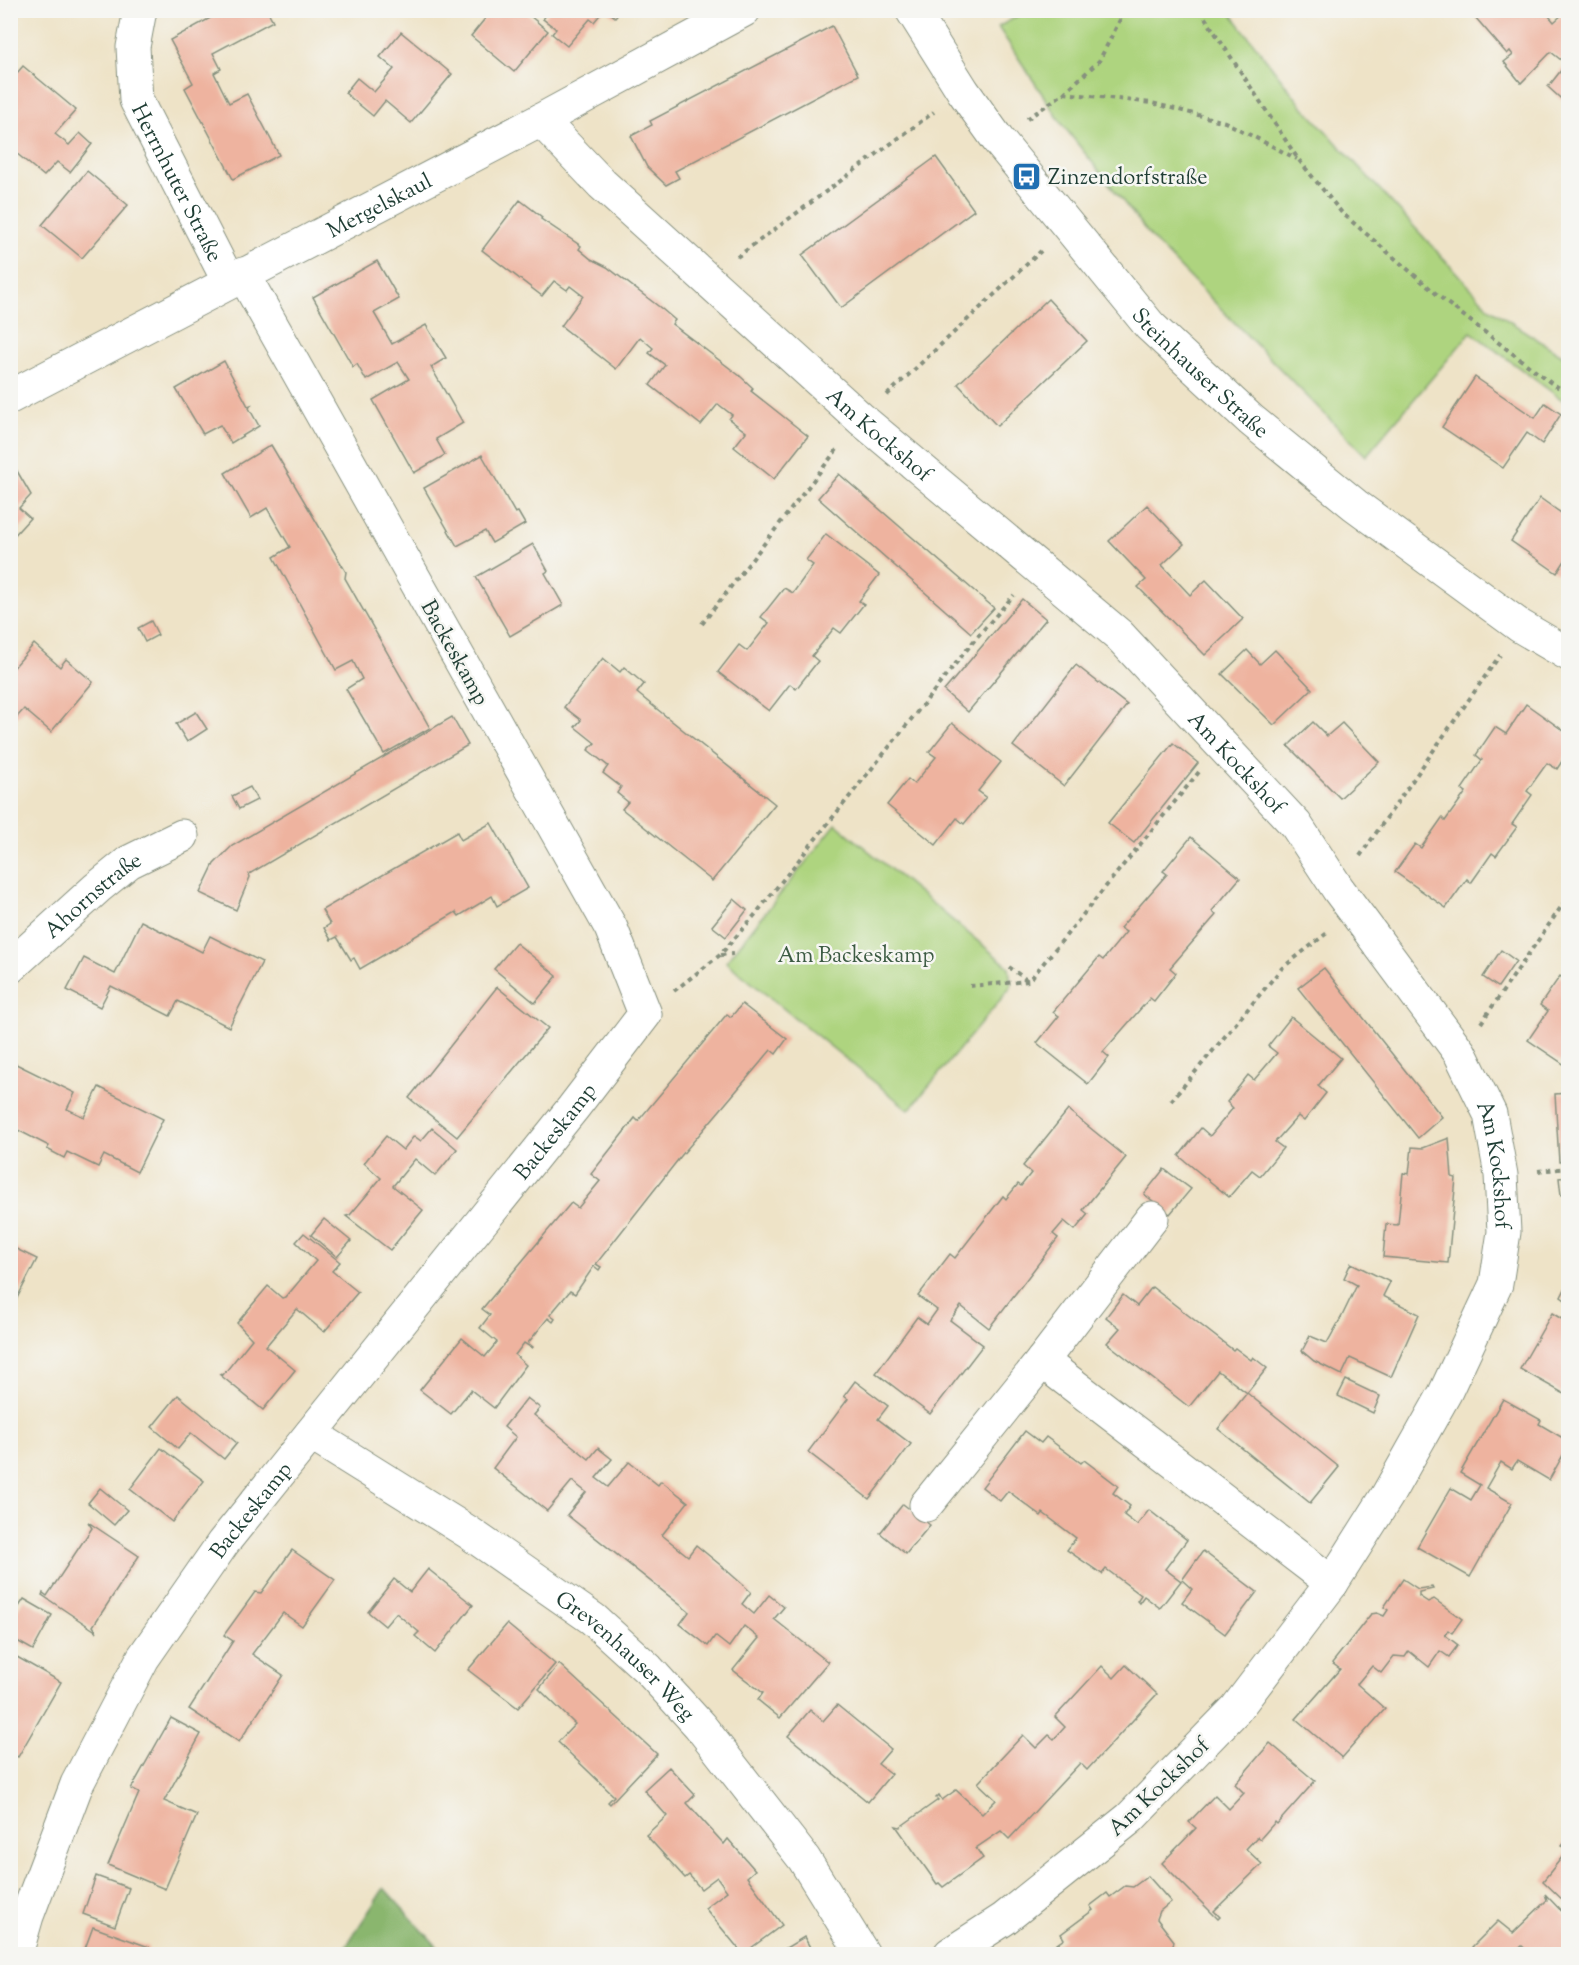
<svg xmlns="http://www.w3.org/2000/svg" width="1579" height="1965" viewBox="0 0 1579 1965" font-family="'Sorts Mill Goudy',serif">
<rect width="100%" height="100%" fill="#f6f6f2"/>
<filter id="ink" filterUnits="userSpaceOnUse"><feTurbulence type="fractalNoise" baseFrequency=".0167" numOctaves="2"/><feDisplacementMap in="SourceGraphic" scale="12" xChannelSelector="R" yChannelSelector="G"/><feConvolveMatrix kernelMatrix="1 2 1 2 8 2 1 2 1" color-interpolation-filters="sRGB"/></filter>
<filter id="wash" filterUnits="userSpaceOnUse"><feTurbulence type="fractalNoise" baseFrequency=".008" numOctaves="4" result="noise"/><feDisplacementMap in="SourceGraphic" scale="24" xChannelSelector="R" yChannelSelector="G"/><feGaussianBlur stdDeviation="1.35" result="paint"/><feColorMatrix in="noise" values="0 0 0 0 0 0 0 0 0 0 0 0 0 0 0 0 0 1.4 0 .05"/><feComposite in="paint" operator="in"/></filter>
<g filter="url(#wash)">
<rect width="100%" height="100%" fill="#eee3c7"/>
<g fill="#aed47f" stroke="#66885a" stroke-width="1.5">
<path d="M1027 11H1229L1299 102 1490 309 1568 359V404L1471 332 1366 456 1155 242 1062 124 998 27Z"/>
<path d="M836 824 1009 967 1011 987 909 1110 726 962Z"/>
</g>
<path fill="#8ab66e" stroke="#547a51" stroke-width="1.5" d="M384 1888 444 1954H341Z"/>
<g id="blocks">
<g fill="#eeb39f">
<path d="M225 10H267L273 21 213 53 221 69 214 73 229 103 247 94 279 155 233 179 185 88 193 83 170 40Z"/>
<path d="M492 10H523L548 31 514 72 471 36Z"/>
<path d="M550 10H604L594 22 590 19 567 46 552 34 556 29 543 19Z"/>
<path d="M606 10H621L615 17Z"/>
<path d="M1475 10H1544L1554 22 1563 14 1568 19V105L1548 87 1566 64 1551 52 1521 83 1504 62 1513 55 1510 51 1507 54 1475 17 1478 14Z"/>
<path d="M832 26 858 75 675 171 679 178 666 185 647 167 631 136 652 125 650 121Z"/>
<path d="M401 32 452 74 411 123 385 101 373 116 345 93 357 78 374 92 394 69 380 57Z"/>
<path d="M23 66 76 110 55 134 69 145 80 133 92 144 70 172 57 162 44 176 10 148V81Z"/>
<path d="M936 157 974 210 841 308 802 255Z"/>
<path d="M87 171 128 205 82 258 42 225Z"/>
<path d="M520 200 542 217 541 219 581 246 579 249 591 259 607 267 662 309 675 320 672 324 740 376 753 388 751 391 808 436 774 479 734 447 746 432 729 419 732 415 718 404 701 425 650 385 665 365 649 353 653 348 640 337 616 369 561 326 583 296 570 286 567 290 554 281 542 296 482 250Z"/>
<path d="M377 261 399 299 374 313 392 344 426 325 446 358 431 367 463 423 436 439 445 455 414 473 373 400 409 379 398 362 366 380 357 364 353 367 313 297Z"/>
<path d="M1048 299 1087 341 997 426 958 384Z"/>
<path d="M224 361 248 406 251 405 249 408 259 426 231 443 220 425 203 434 176 389Z"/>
<path d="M1475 377 1535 418 1545 403 1561 414 1542 444 1527 433 1503 468 1442 427Z"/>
<path d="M271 445 346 572 345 578 430 728 384 754 346 689 362 679 353 661 336 670 274 557 290 547 267 508 251 518 225 473Z"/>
<path d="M482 455 515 513 518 512 525 524 492 543 485 531 457 546 424 488Z"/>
<path d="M10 459 31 495 19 508 30 518 10 540Z"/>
<path d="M839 474 994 608 971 633 818 498Z"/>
<path d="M1540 498 1568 518V556L1557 573 1511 541Z"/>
<path d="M1147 505 1184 544 1162 565 1190 595 1206 580 1243 619 1205 655 1138 587 1146 580 1109 541Z"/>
<path d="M826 534 879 575 859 601 864 604 841 633 834 628 812 656 818 661 796 689 790 684 769 711 718 672 739 645 747 651 769 623 761 617 784 588 793 593 813 565 806 560Z"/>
<path d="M533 544 548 571 545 573 563 605 510 636 476 577Z"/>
<path d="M1022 599 1046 619 968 712 944 691Z"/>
<path d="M151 621 158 635 145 642 138 628Z"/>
<path d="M34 644 60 667 66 659 93 682 51 732 24 709 17 717 10 711V672Z"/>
<path d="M1247 650 1260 664 1275 650 1312 689 1274 725 1222 674Z"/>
<path d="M603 658 620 672 624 667 644 684 637 693 775 804 712 881 622 809 628 802 617 793 621 787 603 773 608 766 588 750 595 743 575 727 581 720 564 707Z"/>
<path d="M1076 665 1127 705 1064 786 1013 746Z"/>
<path d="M1526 704 1568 734V752L1557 769 1547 763 1527 791 1532 795 1512 824 1517 827 1496 856 1492 853 1471 883 1467 879 1446 908 1395 872 1415 844 1421 848 1442 818 1445 821 1466 792 1462 789 1482 760 1476 755 1495 727 1506 734Z"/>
<path d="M196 712 207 729 187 742 176 724Z"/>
<path d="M452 717 468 745 249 874 250 877 236 910 200 893 214 864 232 846Z"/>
<path d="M1313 722 1327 736 1342 723 1379 762 1340 798 1288 746Z"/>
<path d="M952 723 1001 762 978 791 986 797 964 824 957 818 936 845 887 805 908 779 914 784 936 757 929 752Z"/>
<path d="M1173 743 1198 763 1134 843 1108 823Z"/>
<path d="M250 787 257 800 239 809 232 796Z"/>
<path d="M491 823 528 888 497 906 492 896 459 916 456 912 360 969 354 958 351 960 337 937 331 940 324 928 330 924 322 910 457 832 461 840Z"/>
<path d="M1191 837 1240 878 1212 911 1216 915 1170 968 1176 973 1154 1001 1150 998 1103 1052 1109 1057 1088 1084 1037 1043 1059 1016 1053 1012 1099 957 1103 960 1126 932 1120 928 1167 874 1163 871Z"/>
<path d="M734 899 747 910 726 937 712 926Z"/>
<path d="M141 921 202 952 210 936 262 962 229 1027 178 1001 170 1016 111 986 100 1007 67 990 84 958 115 974Z"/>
<path d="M516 943 557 976 535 1003 494 969Z"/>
<path d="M1501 950 1516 961 1498 987 1483 977Z"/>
<path d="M1324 968 1442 1117 1418 1138 1298 988Z"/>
<path d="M1560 976 1567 982 1568 980V1067L1528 1040 1548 1011 1540 1005Z"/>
<path d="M497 987 548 1028 457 1137 409 1098Z"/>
<path d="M742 1004 787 1039 776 1054 771 1050 681 1156 596 1264 601 1267 599 1270 594 1266 575 1294 570 1291 550 1315 555 1319 553 1322 548 1318 528 1343 533 1347 532 1348 524 1343 515 1355 526 1365 494 1408 471 1390 451 1414 420 1390 462 1338 485 1357 497 1342 480 1328 490 1315 482 1309 571 1203 578 1208 600 1181 591 1174 635 1118 638 1121 727 1014 731 1017Z"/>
<path d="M1291 1017 1341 1058 1318 1086 1326 1093 1304 1121 1298 1116 1275 1142 1283 1148 1260 1176 1252 1170 1229 1197 1179 1156 1201 1128 1210 1136 1233 1108 1227 1102 1248 1075 1254 1080 1277 1053 1268 1046Z"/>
<path d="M10 1061 75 1093 67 1109 84 1117 99 1087 163 1119 137 1172 104 1155 98 1167 67 1152 64 1158 47 1149 49 1146 10 1126Z"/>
<path d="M1568 1093V1161L1559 1162 1555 1094Z"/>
<path d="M1068 1110 1126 1157 1083 1210 1088 1214 1075 1230 1064 1221 1053 1234 1058 1238 989 1328 961 1306 950 1320 983 1345 930 1414 876 1373 917 1317 927 1324 937 1310 918 1296 950 1254 955 1258 1003 1196 1006 1199 1018 1184 1021 1186 1031 1173 1023 1166Z"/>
<path d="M432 1128 457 1149 435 1176 415 1159 393 1186 423 1210 390 1250 346 1216 350 1215 381 1178 364 1163 386 1136 403 1150 414 1136 421 1141Z"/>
<path d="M1449 1138 1452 1177 1456 1178 1448 1263 1383 1257 1386 1224 1398 1225 1403 1173 1409 1174 1412 1147 1423 1148Z"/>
<path d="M1164 1169 1191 1189 1170 1214 1144 1194Z"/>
<path d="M1568 1177V1194L1561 1195 1559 1178Z"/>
<path d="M324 1219 351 1241 337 1257 311 1235Z"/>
<path d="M304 1233 340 1262 332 1271 358 1292 324 1332 297 1309 266 1346 295 1370 263 1410 219 1374 223 1375 252 1339 237 1323 268 1286 282 1298 286 1297 316 1261 296 1242Z"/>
<path d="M10 1246 37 1259 10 1312Z"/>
<path d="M1351 1263 1390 1282 1383 1296 1419 1314 1391 1377 1350 1358 1342 1375 1314 1361 1302 1351 1310 1336 1327 1343 1342 1316 1357 1285 1344 1278Z"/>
<path d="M1568 1283V1302L1561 1297Z"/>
<path d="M1152 1287 1233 1350 1235 1348 1251 1360 1253 1357 1267 1368 1247 1393 1339 1467 1310 1503 1218 1429 1247 1393 1218 1371 1189 1407 1107 1343 1120 1328 1106 1317 1123 1295 1137 1306Z"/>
<path d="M1552 1313 1568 1323V1396L1520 1369Z"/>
<path d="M1346 1380 1380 1396 1373 1413 1338 1396Z"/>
<path d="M855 1381 888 1406 878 1419 911 1444 869 1499 808 1452 848 1399 844 1396Z"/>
<path d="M178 1395 237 1443 224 1459 191 1433 178 1449 152 1427Z"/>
<path d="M527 1398 540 1408 534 1415 589 1459 598 1448 612 1459 596 1478 608 1487 629 1462 658 1485 661 1481 688 1502 662 1535 688 1556 696 1545 724 1568 751 1592 742 1604 754 1614 769 1595 784 1607 774 1619 828 1662 780 1718 758 1700 763 1693 733 1670 759 1638 744 1626 729 1647 715 1636 708 1646 680 1624 689 1612 567 1515 586 1492 572 1481 547 1511 493 1468 516 1437 504 1427Z"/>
<path d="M1503 1399 1541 1420 1539 1424 1568 1441V1446L1549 1480 1517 1461 1512 1469 1501 1462 1486 1488 1512 1503 1470 1577 1417 1547 1451 1488 1471 1500 1480 1485 1460 1473Z"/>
<path d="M1025 1431 1041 1443 1046 1437 1081 1463 1084 1460 1118 1486 1113 1493 1130 1506 1124 1515 1137 1525 1149 1510 1187 1540 1165 1569 1181 1581 1160 1608 1144 1596 1139 1603 1137 1601 1141 1595 1106 1569 1102 1574 1067 1550 1076 1538 1043 1513 1041 1516 1008 1491 1000 1501 982 1487Z"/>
<path d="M161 1448 204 1481 172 1522 130 1489Z"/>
<path d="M100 1488 127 1510 114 1525 88 1503Z"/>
<path d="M903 1504 930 1525 906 1554 880 1533Z"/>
<path d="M88 1522 139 1556 93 1626 97 1632 42 1595 43 1593 47 1596 92 1528Z"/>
<path d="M292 1550 335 1580 302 1626 283 1613 252 1654 283 1675 239 1742 189 1709 233 1641 224 1635 255 1592 261 1593Z"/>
<path d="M1203 1551 1257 1592 1225 1634 1182 1602 1192 1589 1182 1580Z"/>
<path d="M428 1569 473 1605 435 1653 415 1636 419 1632 396 1613 385 1626 368 1612 394 1579 410 1592Z"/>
<path d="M1403 1579 1418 1589 1432 1587 1433 1589 1419 1592V1596L1428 1602 1434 1599 1462 1619 1452 1633 1448 1630 1445 1635 1458 1645 1449 1657 1440 1651 1429 1667 1409 1651 1405 1657 1394 1656 1381 1673 1372 1666 1357 1684 1385 1709 1342 1758 1296 1719 1340 1669 1332 1663 1371 1614 1377 1613 1384 1616 1388 1610 1384 1607Z"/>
<path d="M24 1599 52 1615 33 1650 10 1637V1620Z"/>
<path d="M507 1624 555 1664 518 1708 468 1670Z"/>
<path d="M10 1653 61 1682 18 1757 10 1753V1662L13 1657Z"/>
<path d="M559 1664 657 1754 610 1804 608 1802 614 1796 558 1742 575 1724 539 1689Z"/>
<path d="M1126 1665 1157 1694 1087 1770 1080 1763 1009 1839 1001 1831 976 1848 983 1858 943 1887 939 1883 937 1884 896 1826 900 1827 938 1800 936 1798 939 1795 942 1800 956 1790 982 1814 996 1800 978 1783 1023 1735 1036 1748 1049 1735 1054 1739 1065 1727 1055 1717 1102 1666 1114 1678Z"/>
<path d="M837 1705 891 1749 878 1764 891 1774 868 1802 788 1736 810 1710 823 1721Z"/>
<path d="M171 1718 201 1734 164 1801 197 1815 165 1889 108 1865 139 1793 131 1789Z"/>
<path d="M1270 1743 1315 1781 1277 1824 1275 1822 1260 1839 1257 1837 1246 1849 1262 1864 1214 1911 1220 1917 1218 1919 1162 1863 1196 1828 1189 1822 1215 1795 1229 1809 1244 1793 1235 1784Z"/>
<path d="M669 1767 695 1795 687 1803 724 1844 728 1839 755 1870 747 1877 782 1925 743 1954 705 1908 727 1891 717 1877 701 1889 689 1875 685 1878 646 1835 667 1816 644 1790Z"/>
<path d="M1568 1839V1903L1567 1904 1543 1881 1567 1851 1562 1846Z"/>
<path d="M96 1876 129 1888 115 1926 83 1914Z"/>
<path d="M1148 1876 1171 1902 1160 1911 1157 1919 1174 1941 1172 1951 1167 1954H1054L1050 1949 1064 1939 1061 1934 1093 1910 1090 1906 1107 1893 1110 1897 1125 1886 1133 1887Z"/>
<path d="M1545 1894 1568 1918V1951L1565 1954H1531L1522 1946 1513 1954H1479L1472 1947 1498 1921 1513 1933 1547 1900Z"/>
<path d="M93 1927 149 1947 147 1954H83Z"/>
<path d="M804 1937 814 1954H776Z"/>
</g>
</g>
</g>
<g filter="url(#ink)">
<use href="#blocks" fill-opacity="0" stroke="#86907e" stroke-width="1.5"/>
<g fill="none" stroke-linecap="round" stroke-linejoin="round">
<defs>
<g id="minor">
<path id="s1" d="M140 10 133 47 136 100 229 282"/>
<path id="s2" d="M912 10 963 91 998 140 1150 326 1251 420 1355 505 1520 626 1568 654"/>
<path id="s3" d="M541 120 602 184 861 419 1119 635 1296 825 1338 889 1460 1053 1490 1114 1501 1175 1504 1232 1496 1284 1445 1393 1387 1496 1332 1583 1236 1709 1130 1818 1004 1919 950 1954"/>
<path id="s4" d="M10 397 541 120 744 10"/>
<path id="s5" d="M10 967 97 888 129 862 182 836"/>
<path d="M1042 1361 1332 1583"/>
<path id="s6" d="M311 1434 468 1532 593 1619 648 1669 700 1726 804 1859 863 1954"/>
<path d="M926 1505 1042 1361 1152 1218"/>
<path id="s7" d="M16 1954 27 1916 77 1784 143 1658 223 1543 573 1108 645 1014 611 928 243 274"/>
</g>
</defs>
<use href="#minor" stroke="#86907e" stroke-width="35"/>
<g stroke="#86907e" stroke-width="4" stroke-dasharray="4.5 4.5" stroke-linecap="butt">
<path d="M93 10 102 16"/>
<path d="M1200 10 1298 159 1342 213 1447 303 1551 383 1568 393"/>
<path d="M1064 93 1152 103 1225 122 1297 159"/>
<path d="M1027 119 1064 93 1099 61 1125 10"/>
<path d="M737 257 934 112"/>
<path d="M887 395 1041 251"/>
<path d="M702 624 839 447"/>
<path d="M1360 856 1500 655"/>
<path d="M721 955 733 954"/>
<path d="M1009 967 1028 981"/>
<path d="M970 986 1029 981 1199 772"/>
<path d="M674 991 720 955 754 916 977 637 1014 595"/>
<path d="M1481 1023 1568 897"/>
<path d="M1171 1101 1282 968 1327 933"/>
<path d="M1538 1171 1568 1168"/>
</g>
<use href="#minor" stroke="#fff" stroke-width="33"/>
</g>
</g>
<defs>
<symbol id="bus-square" viewBox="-11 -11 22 22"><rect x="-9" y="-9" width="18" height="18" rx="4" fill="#1f6fb2" stroke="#f6f6f2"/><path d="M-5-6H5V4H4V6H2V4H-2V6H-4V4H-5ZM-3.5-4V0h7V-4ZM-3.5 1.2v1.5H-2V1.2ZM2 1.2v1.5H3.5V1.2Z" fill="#fff"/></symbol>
</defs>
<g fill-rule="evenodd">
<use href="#bus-square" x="1010" y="160" width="33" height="33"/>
</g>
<g text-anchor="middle" stroke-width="5" stroke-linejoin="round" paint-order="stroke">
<g font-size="22" fill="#1f3d34" stroke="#f6f6f2" text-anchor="start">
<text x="1048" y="184">Zinzendorfstraße</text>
</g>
<g font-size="22" fill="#1f3d34" stroke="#f6f6f2">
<text dy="8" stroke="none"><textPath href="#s1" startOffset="183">Herrnhuter Straße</textPath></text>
<text dy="8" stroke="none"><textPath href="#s4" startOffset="416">Mergelskaul</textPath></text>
<text dy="8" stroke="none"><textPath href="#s2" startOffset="465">Steinhauser Straße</textPath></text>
<text dy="8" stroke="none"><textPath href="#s3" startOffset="462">Am Kockshof</textPath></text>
<text transform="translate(456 652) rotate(61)" y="8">Backeskamp</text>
<text dy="8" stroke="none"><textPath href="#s3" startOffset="948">Am Kockshof</textPath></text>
<text dy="8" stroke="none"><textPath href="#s5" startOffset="110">Ahornstraße</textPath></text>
<text dy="8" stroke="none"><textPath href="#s7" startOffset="992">Backeskamp</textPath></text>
<text dy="8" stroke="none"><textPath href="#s3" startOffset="1434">Am Kockshof</textPath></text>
<text dy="8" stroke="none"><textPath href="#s7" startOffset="506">Backeskamp</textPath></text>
<text dy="8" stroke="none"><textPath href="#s6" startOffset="386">Grevenhauser Weg</textPath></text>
<text transform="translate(1158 1786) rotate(-44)" y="8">Am Kockshof</text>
</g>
<g font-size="22" fill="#3c5b43" stroke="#f6f6f2">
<text x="856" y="962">Am Backeskamp</text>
</g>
</g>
<rect width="1579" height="1965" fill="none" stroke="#f6f6f2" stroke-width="36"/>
</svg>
